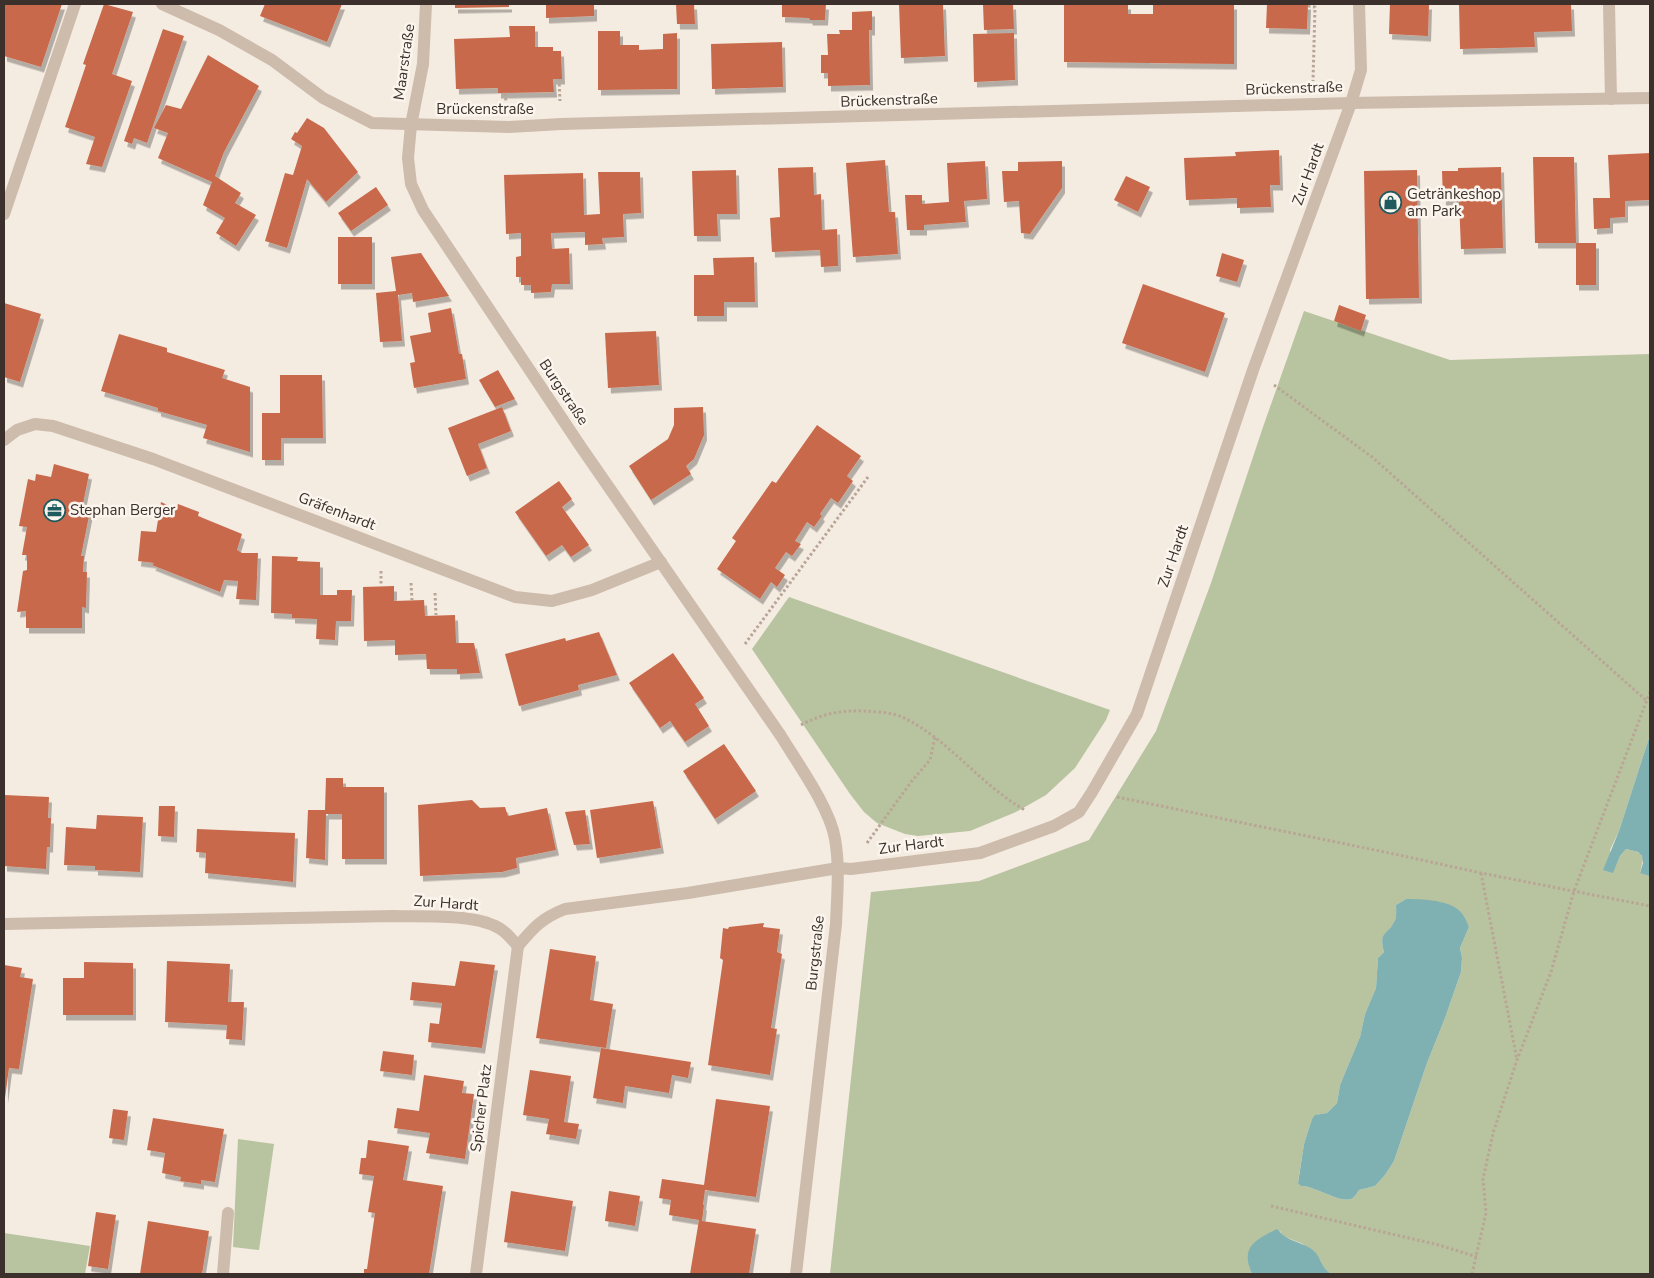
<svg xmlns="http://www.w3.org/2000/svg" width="1654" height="1278" viewBox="0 0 1654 1278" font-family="'Nunito Sans',sans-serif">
<defs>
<filter id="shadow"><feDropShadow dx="3" dy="5.5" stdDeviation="0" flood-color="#0004"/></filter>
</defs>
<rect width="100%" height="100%" fill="#f4ebe1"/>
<g fill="#b8c4a0" fill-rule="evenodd">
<path d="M1304 311 1450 360 1650 354V735L1619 831 1610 850 1613 872 1620 856 1626 849C1633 851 1641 851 1643 859L1640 873 1650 874V1274H1331L1323 1268 1320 1260 1303 1244 1283 1236 1280 1231 1249 1266 1252 1274H830L871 892 979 881 1089 840 1156 731 1211 583 1263 427ZM1406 899 1442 903 1451 906 1459 910 1469 927 1460 948 1462 958 1461 972 1445 1018 1427 1063 1394 1161 1385 1175 1375 1186 1359 1190C1357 1193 1356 1195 1354 1197 1345 1207 1314 1185 1301 1186L1298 1182 1304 1144 1312 1119 1316 1115 1327 1113 1337 1103 1340 1085 1360 1037 1365 1014 1376 988 1378 958 1384 952C1378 932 1388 935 1394 922 1397 918 1396 910 1396 905Z"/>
<path d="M789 597 1110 710 1106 720 1075 768 1046 795 1016 812 970 831 918 836 905 834 877 823 864 812 850 794 752 649Z"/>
<path d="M238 1139 274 1144 259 1250 233 1247Z"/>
<path d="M4 1233 90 1246 85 1274H4Z"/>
</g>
<g fill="#7fb0b2">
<path d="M1650 735V876L1640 873 1643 863 1642 856 1638 852 1626 849 1620 856 1613 873 1603 870 1619 831Z"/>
<path d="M1406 899C1421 899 1447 900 1459 910 1464 915 1467 922 1469 927L1460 948 1462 958 1461 972 1445 1018 1427 1063 1394 1161 1385 1175 1375 1186 1359 1190C1357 1193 1356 1195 1354 1197 1345 1207 1314 1185 1301 1186L1298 1183 1304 1144 1312 1119 1315 1115 1327 1113 1337 1103 1340 1085 1360 1037 1365 1014 1376 988 1378 958 1384 952C1378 931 1388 935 1394 922 1397 918 1396 910 1396 905Z"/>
<path d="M1277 1229C1279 1231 1281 1233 1283 1235 1291 1242 1306 1243 1315 1252 1322 1260 1320 1266 1331 1274H1252C1240 1247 1255 1240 1277 1229Z"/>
</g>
<g fill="#c8694b" filter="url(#shadow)">
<path d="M4 4H62L41 67 4 56Z"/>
<path d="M104 4 133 12 112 74 132 81 102 167 86 164 95 137 65 127 86 65 83 64Z"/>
<path d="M265 4H342L327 42 260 16Z"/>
<path d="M455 4H509V7L455 8Z"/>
<path d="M546 4H594V16L546 18Z"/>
<path d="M676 4H694L695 24H677Z"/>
<path d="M782 4H826L825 20H810L809 18 782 17Z"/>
<path d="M899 4H943L945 56 901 58Z"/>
<path d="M983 4H1013L1014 29 984 30Z"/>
<path d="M1064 4H1128V14H1153V4H1234V64L1064 62Z"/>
<path d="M1267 4H1308L1307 29 1266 28Z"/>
<path d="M1390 4H1429L1428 36 1389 34Z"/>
<path d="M1459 4H1571L1572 31 1534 32 1535 47 1460 49Z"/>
<path d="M872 11V30H869L870 85 828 86V73H821V55H828L827 34H840L839 30H852V12Z"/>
<path d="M509 26H535V47H553V51H561L562 79H553L554 92 498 93V88L456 89 454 39 510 37Z"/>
<path d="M163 29 184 36 147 143 134 138 132 144 124 141Z"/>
<path d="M598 31H620V45H639V50L663 49V34L677 33V89L598 90Z"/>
<path d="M1014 33 1015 80 974 82 973 34Z"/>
<path d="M782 42 783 87 712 89 711 44Z"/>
<path d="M208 55 259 86 224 152 215 176 241 193 235 203 256 215 236 246 216 233 225 218 203 205 212 182 158 158 168 133 154 128 166 105 181 109Z"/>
<path d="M307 118 324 128 358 172 326 202 307 179 287 248 265 241 285 173 293 175 302 146 291 139 295 132 297 133Z"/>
<path d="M1279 150 1280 185H1270L1271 207 1237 208V198L1186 200 1184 158 1236 156 1235 152Z"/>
<path d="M1650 153V200L1625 201V217L1610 218V228L1594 229 1593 198H1610L1608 155Z"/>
<path d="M1533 157H1574L1576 243H1535Z"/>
<path d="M885 160 889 212H895L898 254 853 257 846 163Z"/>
<path d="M985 161 987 199 964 201 966 222 924 225V230H907L905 195H922V204L949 202 947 163Z"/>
<path d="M1062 161V188L1030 234 1021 233 1019 201 1004 202 1002 171H1018V162Z"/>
<path d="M813 167 814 195 821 194 822 230 837 229 838 266 821 267 820 250 772 252 770 218 780 217 778 168Z"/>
<path d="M1501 167 1503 248 1461 249 1459 200H1443L1442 171H1458V168Z"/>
<path d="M736 170 737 214H717L718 236H694L692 171Z"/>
<path d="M1417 170 1419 298 1366 299 1364 171Z"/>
<path d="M598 172H640L641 213 623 214 624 237 602 238 603 244 585 245V232L551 233 552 249 569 248 570 284H552L551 292 531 293V285H521V277H516V257L521 256V233L506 234 504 175 583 173 584 215 600 214Z"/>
<path d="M1126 176 1150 187 1138 212 1114 200Z"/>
<path d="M376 187 388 205 351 231 338 213Z"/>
<rect x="338" y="237" width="34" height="47"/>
<rect x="1576" y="243" width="20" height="42"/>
<path d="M421 253 449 296 413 302 412 293 398 295 402 341 380 342 376 293 396 291 391 257Z"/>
<path d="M1222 253 1244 260 1237 282 1216 276Z"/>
<path d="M754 257 755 302H724V316H694V275H714L713 258Z"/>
<path d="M1143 284 1225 313 1205 372 1122 343Z"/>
<path d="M4 303 41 314 20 382 4 377Z"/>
<path d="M1339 305 1366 315 1361 331 1334 321Z"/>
<path d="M451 308 459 354H462L466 379 414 388 410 363 415 362 410 336 431 332 428 313Z"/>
<path d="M656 331 659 385 608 388 605 333Z"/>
<path d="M119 334 167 348V352L225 370 222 378 250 387V452L203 438 207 425 158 411V408L101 391Z"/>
<path d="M498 370 515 399 495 407 479 380Z"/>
<path d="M280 375H322L323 438H281V460H262V413H280Z"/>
<path d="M502 407 511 431 478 444 487 468 467 476 448 428Z"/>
<path d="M703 407 704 435 694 459 686 466 691 474 651 500 629 466 668 439 674 425V408Z"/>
<path d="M817 425 861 456 847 476 853 481 838 503 831 498 820 514 822 516 814 527 807 522 795 541 801 544 792 556 786 552 775 568 785 575 777 587 771 582 760 599 717 569 736 541 732 538 772 481 776 483Z"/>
<path d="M54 464 89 474 82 509 90 511 81 556H84L83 572H87L86 608 82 607V628H26V611L17 612 23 571 27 570V555H22L27 527 19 526 28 479 35 481 36 474 51 477Z"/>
<path d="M559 481 572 499 562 507 589 545 571 557 562 545 546 556 515 512Z"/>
<path d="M161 502 176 509 178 504 199 512 198 516 242 534 237 550 242 553H258L256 600 236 599 238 581 224 580 220 592 152 565 154 563 138 561 141 531 156 532Z"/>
<path d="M272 556 298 557 297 561 320 562V595H337V590H352L351 621H336L335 640 316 639 317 619 292 618V614L271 613Z"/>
<path d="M394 586V601L424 600 425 616 455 615 456 643H474L480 673 457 674V669H427L426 654 395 655V640L364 641 363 587Z"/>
<path d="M599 632 617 675 578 685 579 690 519 706 505 654 565 638 566 641Z"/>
<path d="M673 653 704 698 695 704 709 726 685 742 670 721 660 728 629 683Z"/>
<path d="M724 744 756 791 715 819 683 771Z"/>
<path d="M326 778H343V787H384V859H342V814H326L325 860 306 858 308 810H325Z"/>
<path d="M4 795 49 797 48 818H51L50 847H47L46 869 4 866Z"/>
<path d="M472 800 480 808 505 807 508 816 547 808 556 850 516 858 517 868 502 872 420 876 418 805Z"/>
<path d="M653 801 661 848 597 858 590 810Z"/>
<path d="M159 806H175L174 837 158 836Z"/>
<path d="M585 810 590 844 574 845 565 812Z"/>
<path d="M97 815 143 817 140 872 95 870V866L64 865 66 827 96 829Z"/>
<path d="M197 829 295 833 293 882 205 873 206 853 196 852Z"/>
<path d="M764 923 763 927 780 929 777 952 782 954 771 1028 777 1029 770 1075 708 1065 723 960 720 958 723 928 728 929 729 927Z"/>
<path d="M550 949 596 956 590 1000 613 1004 606 1048 536 1038Z"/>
<path d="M167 961 230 964 228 1002H244L242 1040 226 1039 227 1025 165 1022Z"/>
<path d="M460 961 495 965 482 1048 428 1042 430 1023 439 1024 442 1003 410 1000 412 982 455 986Z"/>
<path d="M84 962 133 963V1015H63V978H84Z"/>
<path d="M4 965 22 968 20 977 33 979 19 1069 9 1068 5 1098Z"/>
<path d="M601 1048 691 1062 688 1078 672 1075 669 1093 625 1086 623 1103 593 1098Z"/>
<path d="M383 1051 414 1055 412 1075 380 1071Z"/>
<path d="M530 1070 571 1076 564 1122 579 1124 576 1139 546 1134 549 1119 523 1115Z"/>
<path d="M424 1075 464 1081 462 1093 474 1094 465 1159 426 1153 430 1133 394 1128 397 1108 419 1111Z"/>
<path d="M716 1099 770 1106 756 1197 705 1190 703 1205H704L702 1221 756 1229 749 1274H690L699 1220 669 1215 671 1200 659 1198 662 1179 704 1185Z"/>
<path d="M113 1109 128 1111 124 1140 109 1138Z"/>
<path d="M153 1118 224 1129 215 1182 201 1180V1184L180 1181 181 1177 162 1173 165 1153 147 1150Z"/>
<path d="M368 1140 409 1146 403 1180 443 1186 429 1274H364V1269H367L375 1213 368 1212 374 1176 359 1174 361 1158H366Z"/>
<path d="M511 1191 573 1201 565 1251 504 1242Z"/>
<path d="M609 1191 640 1196 635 1226 605 1221Z"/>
<path d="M96 1212 116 1215 108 1269 88 1266Z"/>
<path d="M148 1221 209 1231 202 1274H140Z"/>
</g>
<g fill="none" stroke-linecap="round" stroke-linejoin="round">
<g stroke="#b9a596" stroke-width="3" stroke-dasharray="2.5 2.5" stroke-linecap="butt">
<path d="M1308 6 1315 7 1313 81"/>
<path d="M559 79 560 101"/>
<path d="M505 93 506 102"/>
<path d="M1274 385 1372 457 1647 701"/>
<path d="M381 571V586"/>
<path d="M411 583 412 600"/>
<path d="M435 593 436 615"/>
<path d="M745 644 868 477"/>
<path d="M801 725C821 714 842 710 864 711 876 712 891 712 902 717 949 739 980 785 1025 810"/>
<path d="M1117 797 1399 855 1481 873 1650 906"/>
<path d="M867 843 911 782 930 760 935 737"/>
<path d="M1481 873 1517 1060"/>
<path d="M1271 1206 1439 1245 1477 1257"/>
<path d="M1472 1274 1486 1213 1483 1179 1493 1133 1517 1060 1551 972 1574 891 1650 692"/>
</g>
<g stroke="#cdbbac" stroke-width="12">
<path d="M162 4 219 30 272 60 323 98 372 123 509 127 561 124 1351 103 1650 98"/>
<path d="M426 4 423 64 411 125 408 158 411 184 423 210 581 447 781 736C798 764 830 808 835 839 840 867 837 895 836 924L796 1274"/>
<path d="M1609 4 1611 99"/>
<path d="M4 214 75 4"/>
<path d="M4 440 17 430 35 424 53 426 153 459 515 597 552 601 592 590 661 562"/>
<path d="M4 924 394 916C423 917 479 913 502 930 508 934 513 941 518 946"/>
<path d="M518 946C534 927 542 918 565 909L688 893 838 868 851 869 980 853 1054 826 1079 812 1092 792 1137 714 1253 370 1351 103 1361 70 1359 4"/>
<path d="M223 1274 228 1213"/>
<path d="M476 1274 518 946"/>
</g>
</g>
<defs>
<symbol id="shop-ring" viewBox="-11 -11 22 22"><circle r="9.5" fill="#fbf5ee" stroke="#1f5a5e" stroke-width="1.5"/><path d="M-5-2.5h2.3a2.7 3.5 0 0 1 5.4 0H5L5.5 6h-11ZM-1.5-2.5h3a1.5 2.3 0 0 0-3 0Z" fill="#1f5a5e"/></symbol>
<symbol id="office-ring" viewBox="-11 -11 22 22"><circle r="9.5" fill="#fbf5ee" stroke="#1f5a5e" stroke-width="1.5"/><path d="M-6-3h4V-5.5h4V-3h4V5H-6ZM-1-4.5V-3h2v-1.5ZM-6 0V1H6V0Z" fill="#1f5a5e"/></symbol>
</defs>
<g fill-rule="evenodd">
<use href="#shop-ring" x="1378" y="190" width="25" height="25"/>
<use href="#office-ring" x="42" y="498" width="25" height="25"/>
</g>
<g text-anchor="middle" stroke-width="5" stroke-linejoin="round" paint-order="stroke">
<g font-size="15" fill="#3b302b" stroke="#fbf5ee">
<text transform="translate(404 62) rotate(-82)" y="5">Maarstraße</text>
<text transform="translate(1294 88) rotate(-2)" y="5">Brückenstraße</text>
<text transform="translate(889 100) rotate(-2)" y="5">Brückenstraße</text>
<text x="485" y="114">Brückenstraße</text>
<text transform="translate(1308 174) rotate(-70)" y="5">Zur Hardt</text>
<text transform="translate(564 392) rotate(56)" y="5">Burgstraße</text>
<text transform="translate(337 511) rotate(21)" y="5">Gräfenhardt</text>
<text transform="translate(1173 556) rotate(-71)" y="5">Zur Hardt</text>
<text transform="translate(911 845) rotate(-7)" y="5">Zur Hardt</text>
<text transform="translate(446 903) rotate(4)" y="5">Zur Hardt</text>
<text transform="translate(815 953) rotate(-84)" y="5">Burgstraße</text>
<text transform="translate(481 1108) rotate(-83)" y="5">Spicher Platz</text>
</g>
<g font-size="15" fill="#3b302b" stroke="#fbf5ee" text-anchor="start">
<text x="1407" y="199">Getränkeshop<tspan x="1407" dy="17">am Park</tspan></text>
<text x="70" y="515">Stephan Berger</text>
</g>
</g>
<rect width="1654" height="1278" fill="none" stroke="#3b302b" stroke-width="10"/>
</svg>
